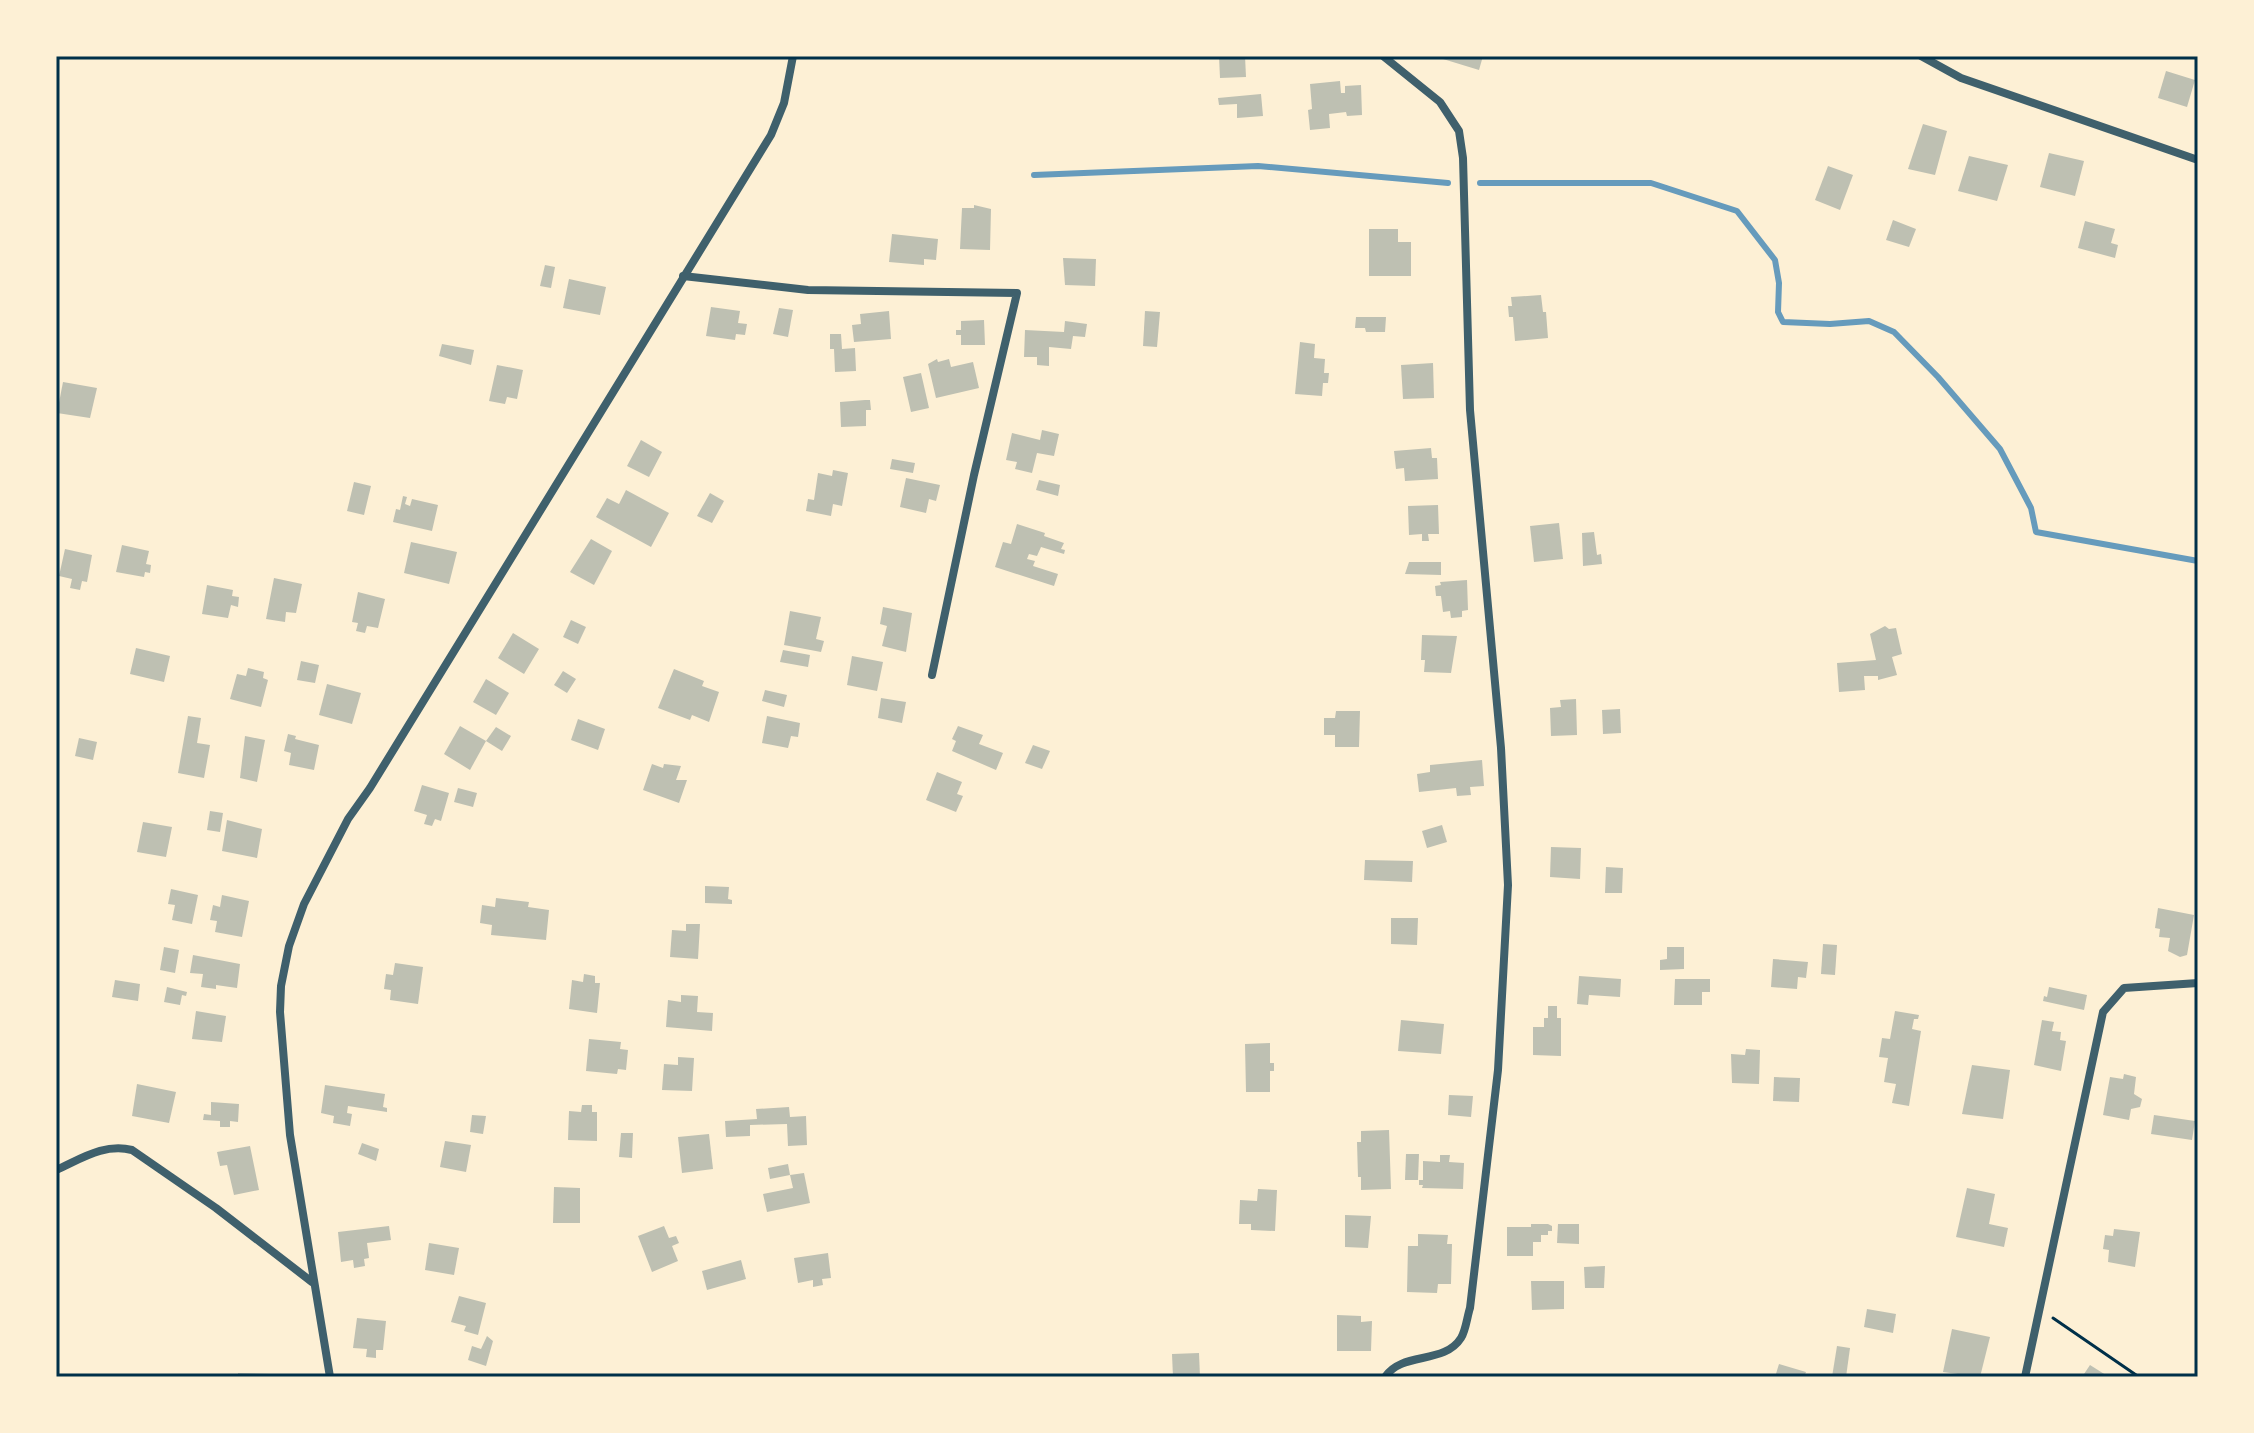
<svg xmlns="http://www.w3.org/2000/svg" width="2254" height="1433" viewBox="0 0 2254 1433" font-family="Manrope,sans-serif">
<rect width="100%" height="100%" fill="#fdf0d5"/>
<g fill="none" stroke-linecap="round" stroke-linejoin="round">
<g stroke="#669bbc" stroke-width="6">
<path d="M1034 175 1258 166 1448 183"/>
<path d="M1480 183H1651L1737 211 1775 260 1779 283 1778 312 1783 322 1830 324 1869 321 1894 332 1938 377 2000 449 2031 508 2036 532 2198 561"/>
</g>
</g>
<g fill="#bec0b2">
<path d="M1219 56H1245L1246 77 1220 78Z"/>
<path d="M1444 56H1483L1479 70 1443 59Z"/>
<path d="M2166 71 2195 80 2187 107 2158 98Z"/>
<path d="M1340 81 1341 93H1345V86L1361 85 1362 115 1347 116 1346 112 1329 114 1330 128 1310 130 1308 110 1312 109 1310 84Z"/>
<path d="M1261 94 1263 116 1237 118V104L1219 105 1218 98Z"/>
<path d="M1923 124 1947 131 1935 175 1908 169Z"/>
<path d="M2049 153 2084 161 2075 196 2040 187Z"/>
<path d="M1969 156 2008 165 1997 201 1958 191Z"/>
<path d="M1828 166 1853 175 1840 210 1815 200Z"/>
<path d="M974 205 991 209 990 250 960 249 962 208H974Z"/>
<path d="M1893 220 1916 229 1909 247 1886 240Z"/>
<path d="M2085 221 2115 229 2111 243 2118 245 2115 258 2078 248Z"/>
<path d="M1369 229H1398V242H1411V276H1369Z"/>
<path d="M892 234 938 239 936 260 924 259V265L889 262Z"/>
<path d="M1063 258 1096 259 1095 286 1065 285Z"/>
<path d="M545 265 555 267 551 288 540 286Z"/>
<path d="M569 279 606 287 600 315 563 308Z"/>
<path d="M1541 295 1543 312H1546L1548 338 1515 341 1513 317H1509L1508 306H1512L1511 297Z"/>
<path d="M711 307 740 311 738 323 747 324 745 335 736 334 735 340 706 336Z"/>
<path d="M779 308 793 310 788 337 773 334Z"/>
<path d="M889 311 891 339 854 342 852 325 861 324 860 314Z"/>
<path d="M1145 311 1160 312 1157 347 1143 346Z"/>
<path d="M1356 317H1386L1385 332H1366L1365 328H1355Z"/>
<path d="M984 320 985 345H961V335H956V330H961V321Z"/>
<path d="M1065 321 1087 324 1085 337 1073 336 1071 349 1049 347V366L1037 365V357H1024L1025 330 1064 332Z"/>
<path d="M830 334H841L842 349 855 348 856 371 835 372 834 349H830Z"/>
<path d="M1300 342 1315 344 1314 358 1325 359 1324 373H1329L1328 383H1323L1322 396 1295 394Z"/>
<path d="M442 344 474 350 471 365 439 356Z"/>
<path d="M937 359 938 362 949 359 951 367 973 362 979 388 936 398 928 364Z"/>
<path d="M1433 363 1434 398 1403 399 1401 365Z"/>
<path d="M497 365 523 370 517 399 507 397 505 404 489 401Z"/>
<path d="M921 373 929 408 911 412 903 377Z"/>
<path d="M63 382 97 388 90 418 57 413Z"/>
<path d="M865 400H870L871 410H866V426L841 427 840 402Z"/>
<path d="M1042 430 1059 434 1054 456 1037 453 1032 473 1015 469 1017 462 1006 460 1012 433 1040 440Z"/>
<path d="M641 440 662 452 649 477 627 466Z"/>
<path d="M1431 448 1432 458H1437L1438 479 1405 481 1404 468 1396 469 1394 451Z"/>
<path d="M892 459 915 463 913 473 890 469Z"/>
<path d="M833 470 848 473 842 506 833 504 831 516 806 511 808 499 814 500 818 473 832 476Z"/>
<path d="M906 478 940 485 936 501 929 499 926 513 900 507Z"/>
<path d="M1039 480 1060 485 1058 496 1036 490Z"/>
<path d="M354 482 371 486 364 515 347 511Z"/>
<path d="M626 490 669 513 651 547 596 517 607 498 619 504Z"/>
<path d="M710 493 724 501 712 523 697 516Z"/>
<path d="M403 496 407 497 405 504 410 506 412 499 438 505 432 531 393 522 396 509 400 510Z"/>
<path d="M1438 505 1439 534H1428L1429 541H1422V534L1409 535 1408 506Z"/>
<path d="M1559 523 1563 559 1534 562 1530 526Z"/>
<path d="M1017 524 1045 533 1044 536 1064 543 1061 549 1065 550 1064 554 1041 547 1037 556 1029 554 1027 559 1035 561 1033 566 1058 574 1054 586 995 567 1003 542 1011 544Z"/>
<path d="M1594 532 1597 555 1601 554 1602 564 1583 566 1582 533Z"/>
<path d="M591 539 612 551 594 585 570 572Z"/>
<path d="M411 542 457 552 449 584 404 573Z"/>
<path d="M122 545 149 551 146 564 151 565 150 573 145 572 144 577 116 572Z"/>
<path d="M65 549 92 555 87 582 82 581 80 590 70 588 72 579 59 576Z"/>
<path d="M1409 562H1441V575L1405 574Z"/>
<path d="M274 578 302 584 296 613 286 612 285 622 266 619Z"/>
<path d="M1467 580 1468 610 1462 611V617L1451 618 1450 611 1443 612 1441 596H1436L1435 586 1441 585 1440 582Z"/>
<path d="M207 585 233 590 232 596 239 597 238 607 231 605 228 618 202 614Z"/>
<path d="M358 592 385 599 378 628 367 626 365 633 356 631 358 623 352 622Z"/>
<path d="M883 607 912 613 906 652 882 646 887 626 880 624Z"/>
<path d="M790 611 821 617 816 639 824 641 821 652 784 645Z"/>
<path d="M571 620 586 627 578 644 563 637Z"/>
<path d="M1885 626 1889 629 1896 628 1902 654 1892 657 1897 675 1878 680V676H1864L1865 690 1839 692 1837 663 1876 660 1870 634Z"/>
<path d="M513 633 539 649 524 674 498 658Z"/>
<path d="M1422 635 1457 636 1451 673 1424 672 1425 660H1421Z"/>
<path d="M136 648 170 656 164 682 130 674Z"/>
<path d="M783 650 810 655 808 667 780 662Z"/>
<path d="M852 656 883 662 877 691 847 685Z"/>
<path d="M301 661 319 665 315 683 297 680Z"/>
<path d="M248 668 264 672 263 678 268 680 261 707 230 699 237 674 246 676Z"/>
<path d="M674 669 704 681 702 686 719 692 709 722 692 715 690 720 658 708Z"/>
<path d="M563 671 576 679 567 693 554 685Z"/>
<path d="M486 679 509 693 496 715 473 702Z"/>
<path d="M327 684 361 693 352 724 319 715Z"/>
<path d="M765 690 787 695 784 707 762 701Z"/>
<path d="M881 698 906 702 902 723 878 718Z"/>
<path d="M1576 699 1577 735 1551 736 1550 708 1561 707 1560 700Z"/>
<path d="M1620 709 1621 733 1603 734 1602 710Z"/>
<path d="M1336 711H1360L1359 747H1335V735H1324V718H1335Z"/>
<path d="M188 716 201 718 197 743 210 745 204 778 178 773Z"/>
<path d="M767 716 800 723 798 737 791 736 788 748 762 743Z"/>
<path d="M578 719 605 729 598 750 571 740Z"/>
<path d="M460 726 486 741 470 770 444 754Z"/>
<path d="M958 726 983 735 979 744 1003 753 996 770 952 751 956 741 952 739Z"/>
<path d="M496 727 511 736 502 751 486 741Z"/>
<path d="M288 734 296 736 295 739 319 745 314 770 289 765 291 753 284 751Z"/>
<path d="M245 736 265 740 257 782 240 778Z"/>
<path d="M79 738 97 742 93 760 75 756Z"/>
<path d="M1033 745 1050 751 1042 769 1025 763Z"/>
<path d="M1482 760 1484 786 1470 787 1471 795 1457 796 1456 788 1419 792 1417 774 1430 772V765Z"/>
<path d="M652 764 663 768 664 764 681 766 676 780H687L679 803 643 790Z"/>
<path d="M937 772 962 782 957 794 963 796 956 812 926 800Z"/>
<path d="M422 785 449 793 441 821 435 819 432 826 424 824 427 815 414 811Z"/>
<path d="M458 788 477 793 473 807 454 802Z"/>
<path d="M210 811 223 813 220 832 207 830Z"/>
<path d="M227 820 262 829 257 858 222 851Z"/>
<path d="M143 822 172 827 166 857 137 852Z"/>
<path d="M1442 825 1447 842 1427 848 1422 831Z"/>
<path d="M1551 847 1581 848 1580 879 1550 877Z"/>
<path d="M1365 860 1413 861 1412 882 1364 880Z"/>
<path d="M1606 867 1623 868 1622 893H1605Z"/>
<path d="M705 886 729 887 728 899 732 900V904L705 903Z"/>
<path d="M171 889 198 895 192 924 172 920 175 905 168 904Z"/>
<path d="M222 895 249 901 242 937 215 932 217 921 210 920 213 905 220 907Z"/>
<path d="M496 898 529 902 528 907 549 910 546 940 491 935 492 925 480 923 482 905 495 907Z"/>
<path d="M2158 908 2194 915 2187 955 2180 957 2168 951 2170 938 2159 937 2160 929 2155 928Z"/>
<path d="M1391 918H1418L1417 945 1391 944Z"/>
<path d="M686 924H700L698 959 670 957 672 930 686 931Z"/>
<path d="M1823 944 1837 945 1835 975 1821 974Z"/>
<path d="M164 947 179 950 175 973 160 970Z"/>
<path d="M1667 947H1684V969L1660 970V960L1667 959Z"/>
<path d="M193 955 240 964 237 988 216 985V989L201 987 203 974 190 973Z"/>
<path d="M1773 959 1808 962 1806 978 1798 977 1797 989 1771 987Z"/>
<path d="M395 963 423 967 418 1004 390 1000 391 990 384 989 386 974 393 975Z"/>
<path d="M584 974 595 976V983H600L597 1013 569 1009 572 980 583 982Z"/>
<path d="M1579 976 1621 979 1620 997 1589 995 1588 1005 1577 1004Z"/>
<path d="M1675 979H1710V992H1702V1005H1674Z"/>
<path d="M115 980 140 984 138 1001 112 997Z"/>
<path d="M167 987 187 992 186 996 182 995 180 1005 164 1002Z"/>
<path d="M2049 987 2087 995 2084 1010 2043 1001 2044 996 2047 997Z"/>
<path d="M681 995 698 996 697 1012 713 1013 712 1031 666 1027 668 1000 681 1002Z"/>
<path d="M1548 1006H1557V1018H1561V1056L1533 1055V1027H1544V1018H1548Z"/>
<path d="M196 1011 226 1016 222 1042 192 1039Z"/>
<path d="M1895 1011 1919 1015 1918 1019H1914L1912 1029 1921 1031 1909 1106 1892 1103 1896 1084 1884 1082 1888 1058 1879 1057 1882 1038 1890 1039Z"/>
<path d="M1401 1020 1444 1024 1441 1054 1398 1051Z"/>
<path d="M2042 1020 2054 1022 2052 1031 2061 1032 2060 1040 2066 1041 2061 1071 2034 1065Z"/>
<path d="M589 1039 621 1042 620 1049 628 1050 626 1070 618 1069 617 1074 586 1071Z"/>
<path d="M1270 1043V1063H1274V1071H1270V1092H1246L1245 1044Z"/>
<path d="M1746 1049 1760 1050 1759 1084 1732 1083 1731 1054 1745 1055Z"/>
<path d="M678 1057 694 1058 692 1091 662 1090 664 1064 678 1065Z"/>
<path d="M1972 1065 2010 1070 2003 1119 1962 1114Z"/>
<path d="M2124 1074 2136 1077 2134 1094 2142 1099 2140 1107 2131 1109 2129 1120 2103 1115 2110 1077 2123 1079Z"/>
<path d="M1774 1077 1800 1078 1799 1102 1773 1101Z"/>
<path d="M137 1084 176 1092 169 1123 132 1116Z"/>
<path d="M325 1085 385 1094 383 1107 387 1108V1112L348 1106 347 1113 352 1114 350 1126 333 1123 334 1116 321 1113Z"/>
<path d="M1449 1095 1473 1096 1471 1117 1448 1115Z"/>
<path d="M211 1102 239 1104 238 1122 230 1121V1127H220V1121L203 1120 204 1114 211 1115Z"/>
<path d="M582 1105H592V1112H597V1141L568 1140 569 1111 581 1112Z"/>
<path d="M789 1107 790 1117 806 1116 807 1145 788 1146 787 1124 750 1125V1136L726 1137 725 1121 757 1119 756 1109Z"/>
<path d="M472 1115 486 1116 483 1134 470 1132Z"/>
<path d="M2154 1115 2195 1121 2192 1140 2151 1134Z"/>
<path d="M1389 1130 1391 1189 1361 1190V1177H1358L1357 1142H1361V1131Z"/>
<path d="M621 1133H633L632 1158 619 1157Z"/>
<path d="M709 1134 713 1169 682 1173 678 1137Z"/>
<path d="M445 1141 471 1145 466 1172 440 1167Z"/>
<path d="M362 1143 379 1149 376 1161 358 1154Z"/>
<path d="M250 1146 259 1190 234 1195 227 1165 220 1166 217 1152Z"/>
<path d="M1406 1154H1419L1418 1180H1405Z"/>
<path d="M1440 1155H1450L1449 1162 1464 1163 1463 1189 1422 1188 1423 1185H1419V1180H1423V1161L1440 1162Z"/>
<path d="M788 1164 790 1175 804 1173 810 1203 767 1212 763 1194 793 1188 790 1175 770 1179 768 1168Z"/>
<path d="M554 1187 580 1188V1223H553Z"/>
<path d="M1967 1188 1995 1194 1989 1224 2008 1228 2004 1247 1956 1237Z"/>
<path d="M1258 1189 1277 1190 1275 1231 1251 1230V1224H1239L1240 1200 1257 1201Z"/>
<path d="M1345 1215 1371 1216 1368 1248 1345 1247Z"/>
<path d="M1531 1224H1548L1552 1226V1231H1548V1235H1541V1242H1533V1256H1507V1227H1531Z"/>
<path d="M1558 1224H1579V1244L1557 1243Z"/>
<path d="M389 1226 391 1240 367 1243 369 1258 364 1259 365 1266 354 1268 353 1260 341 1262 338 1232Z"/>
<path d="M664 1226 669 1238 676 1236 679 1243 672 1246 678 1261 652 1272 638 1236Z"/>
<path d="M2114 1229 2140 1232 2135 1267 2108 1262 2109 1250 2103 1249 2105 1235 2113 1236Z"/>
<path d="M1418 1234 1448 1235 1447 1244H1452L1451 1284H1438L1437 1293 1407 1292 1408 1246H1418Z"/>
<path d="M429 1243 459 1248 454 1275 425 1270Z"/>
<path d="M828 1253 831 1278 822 1279 823 1285 813 1287V1280L798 1283 794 1258Z"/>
<path d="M741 1260 746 1279 707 1290 702 1271Z"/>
<path d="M1605 1266 1604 1288H1585L1584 1267Z"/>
<path d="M1531 1281H1564V1309L1532 1310Z"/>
<path d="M459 1296 486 1303 478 1335 464 1331 466 1326 451 1322Z"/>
<path d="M1867 1309 1896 1314 1893 1333 1864 1327Z"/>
<path d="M1337 1315 1361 1316V1322L1372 1321 1371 1351H1337Z"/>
<path d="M357 1318 386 1321 383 1350H376V1358L366 1357 367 1349 353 1348Z"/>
<path d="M1952 1329 1990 1337 1980 1377 1943 1372Z"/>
<path d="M487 1336 493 1341 486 1366 468 1360 472 1346 481 1349Z"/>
<path d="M1837 1346 1850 1348 1846 1377H1832Z"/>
<path d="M1199 1353 1200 1377H1173L1172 1354Z"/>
<path d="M1779 1364 1806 1372 1804 1377H1775Z"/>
<path d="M2090 1365 2109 1377H2082Z"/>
<path d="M238 1373 271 1374V1377H238Z"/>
</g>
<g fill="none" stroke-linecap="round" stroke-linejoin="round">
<path stroke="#003049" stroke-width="3" d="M2053 1318 2139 1377"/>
<g stroke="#3f606c" stroke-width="8">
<path d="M1383 56 1440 102 1459 131 1463 158 1470 410 1501 748 1508 885 1498 1070 1470 1308C1467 1317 1466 1330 1461 1338 1444 1365 1402 1351 1385 1377"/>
<path d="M1921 56 1961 78 2198 160"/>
<path d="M683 276 808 290 1017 293 974 475 932 675"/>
<path d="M56 1170C81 1159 104 1143 132 1150L216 1208 312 1282"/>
<path d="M330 1377 290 1135 280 1012 281 986 289 946 304 904 348 819 370 788 771 135 784 103 793 56"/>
<path d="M2025 1377 2103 1012 2124 988 2198 983"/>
</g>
</g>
<rect width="2254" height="1433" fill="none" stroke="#fdf0d5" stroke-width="116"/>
<rect x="58" y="58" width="2138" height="1317" fill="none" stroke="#003049" stroke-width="3"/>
</svg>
